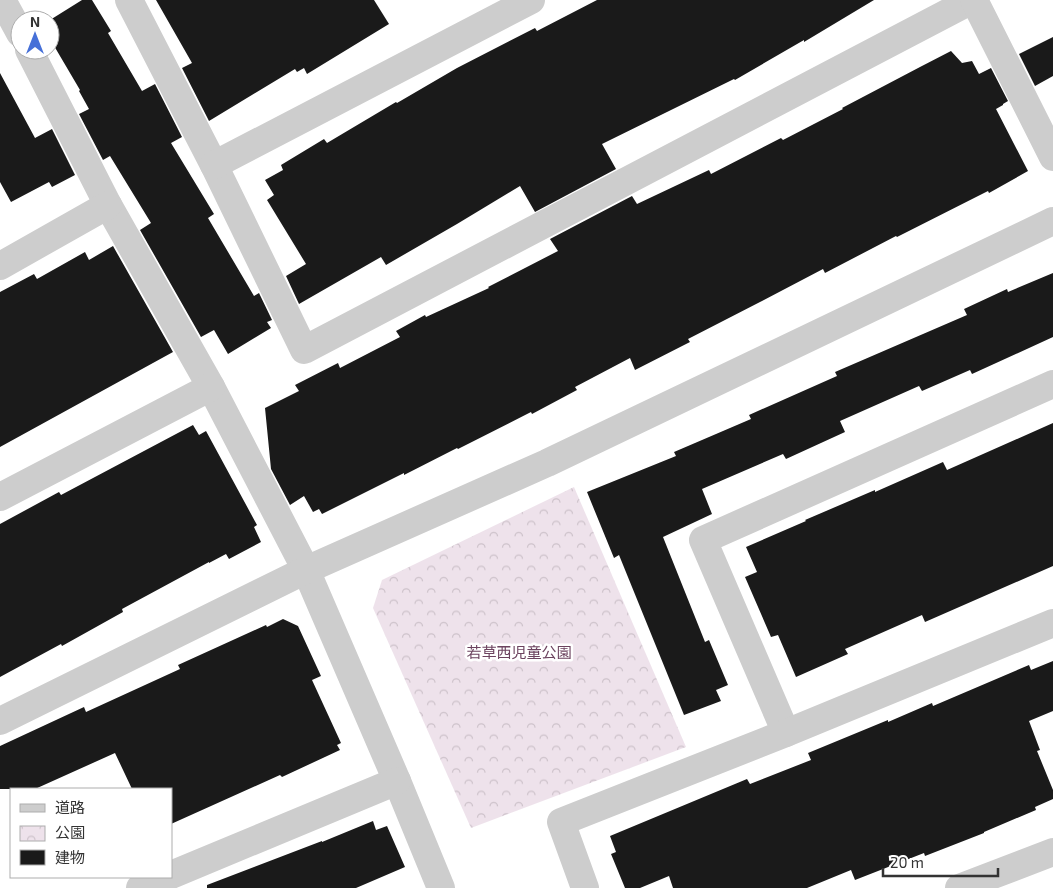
<svg xmlns="http://www.w3.org/2000/svg" width="1053" height="888" viewBox="0 0 1053 888" font-family="'Exo 2','Noto Sans JP',sans-serif">
<defs>
<pattern id="park-crowns" width="20" height="18" patternUnits="userSpaceOnUse" patternTransform="scale(1.25)"><rect width="20" height="18" fill="#eee2eb"/><path d="M2 6a3 3 0 1 1 6 0M12 15a3 3 0 1 1 6 0" fill="none" stroke="#cdc2ca"/></pattern>
</defs>
<rect width="100%" height="100%" fill="#fff"/>
<path fill="url(#park-crowns)" d="M574 487 686 747 471 828 373 608 382 580Z"/>
<g fill="#1a1a1a">
<path d="M82 0H92L111 31 108 33 142 91 155 84 182 137 171 143 214 214 208 218 254 296 259 293 272 320 267 322 271 328 228 354 214 330 201 337 140 230 151 223 110 156 103 160 79 114 89 109 79 91 80 90 50 39V20Z"/>
<path d="M156 0H374L389 24 307 74 304 68 297 72 295 69 209 121 182 68 192 63Z"/>
<path d="M597 0H874L804 42V40L735 80 734 79 602 144 616 169 535 212 520 186 457 224 386 265 381 257 299 304 286 276 306 264 267 200 274 195 265 180 283 170 281 165 324 139 327 143 396 102 397 103 457 68 535 28 537 31Z"/>
<path d="M1053 37V76L1035 86 1019 54Z"/>
<path d="M951 51 962 63 972 61 979 74 991 68 1008 101 1003 104V105L996 109 1028 171 989 193 988 191 897 237 896 236 825 273 823 269 760 302 688 339 690 342 635 370 630 358 575 387 577 390 532 414 531 412 458 449 457 448 404 475V473L322 514 319 509 313 512 304 496 290 505 271 469 265 408 299 391 295 385 338 363 340 368 400 337 396 331 425 315 426 317 489 288 488 287 558 251 550 239 632 196 637 204 709 170 711 174 781 138 783 140 843 109 842 108 920 67Z"/>
<path d="M0 73 35 138 52 129 75 175 52 187 49 182 11 202 0 182Z"/>
<path d="M113 246 173 352 0 447V292L34 274 37 279 85 252 89 260Z"/>
<path d="M1053 273V337L972 374 970 370 922 391 919 386 840 421 845 432 786 459 783 454 702 489 712 514 663 537 705 642 709 640 728 685 716 690 721 701 684 715 619 555 614 558 587 492 676 456 674 452 751 419 749 415 837 376 835 372 967 315 964 309 1007 289 1008 292Z"/>
<path d="M1053 423V566L925 622 922 615 845 649 848 654 796 677 778 635 771 637 745 577 757 572 746 547 806 521 805 520 875 490V492L943 462 947 470Z"/>
<path d="M193 425 199 435 206 431 257 525 254 527 261 542 229 559 226 554 209 563V562L122 609 123 612 62 646 61 644 0 677V524L59 492 61 495Z"/>
<path d="M283 619 298 626 321 676 312 680 341 743 337 745 340 750 282 777 280 775 171 824V789H132L115 753 35 789H0V746L84 707 86 712 180 669 178 665 266 625 267 627Z"/>
<path d="M1053 661V711L1029 721 1040 750 1037 751 1053 790V799L1035 807 1036 810 984 832V833L925 856 924 853 855 880 851 870 807 888H673L669 876 640 888H625L611 854 616 852 610 836 747 779 750 784 811 760 808 753 888 720V722L932 703 933 706 1029 665 1031 670Z"/>
<path d="M373 821 376 830 387 826 405 867 356 888H207V885L322 841V842Z"/>
</g>
<g fill="none" stroke-linecap="round" stroke-linejoin="round">
<g stroke="#cdcdcd" stroke-width="28">
<path d="M2 0 20 33"/>
<path d="M129 0 214 165 304 350 972 0"/>
<path d="M974 0 1053 157"/>
<path d="M29 50 108 205 211 387 306 570 397 781 441 888"/>
<path d="M214 165 531 0"/>
<path d="M0 266 108 205"/>
<path d="M0 497 211 387"/>
<path d="M0 721 306 570 547 463 1053 221"/>
<path d="M786 733 703 540 1053 384"/>
<path d="M171 875 397 781"/>
<path d="M140 888 167 877"/>
<path d="M585 888 561 822 786 733 1053 623"/>
<path d="M959 888 1053 852"/>
</g>
</g>
<g text-anchor="middle" stroke-width="5" stroke-linejoin="round" paint-order="stroke">
<g font-size="15" fill="#6c435f" stroke="#fff">
<text x="519" y="658">若草西児童公園</text>
</g>
</g>
<rect x="10" y="788" width="162" height="90" fill="#ffffff" stroke="#adadad"/>
<rect x="20" y="804" width="25" height="8" fill="#cdcdcd" stroke="#adadad"/>
<text x="55" y="813" font-size="15" fill="#333333">道路</text>
<rect x="20" y="826" width="25" height="15" fill="url(#park-crowns)" stroke="#adadad"/>
<text x="55" y="838" font-size="15" fill="#333333">公園</text>
<rect x="20" y="850" width="25" height="15" fill="#1a1a1a" stroke="#adadad"/>
<text x="55" y="863" font-size="15" fill="#333333">建物</text>
<g transform="translate(35 35)"><circle r="24" fill="#ffffff" stroke="#adadad"/>
<path d="M0-4L9 19L0 12L-9 19Z" fill="#4670d8"/>
<text y="-8" font-size="14" font-weight="bold" text-anchor="middle" fill="#333333">N</text>
</g>
<path d="M883 868v8h115v-8" fill="none" stroke="#333333" stroke-width="2.5"/>
<text x="890" y="868" font-size="15" fill="#333333" stroke="#ffffff" stroke-width="4" paint-order="stroke">20 m</text>
</svg>
